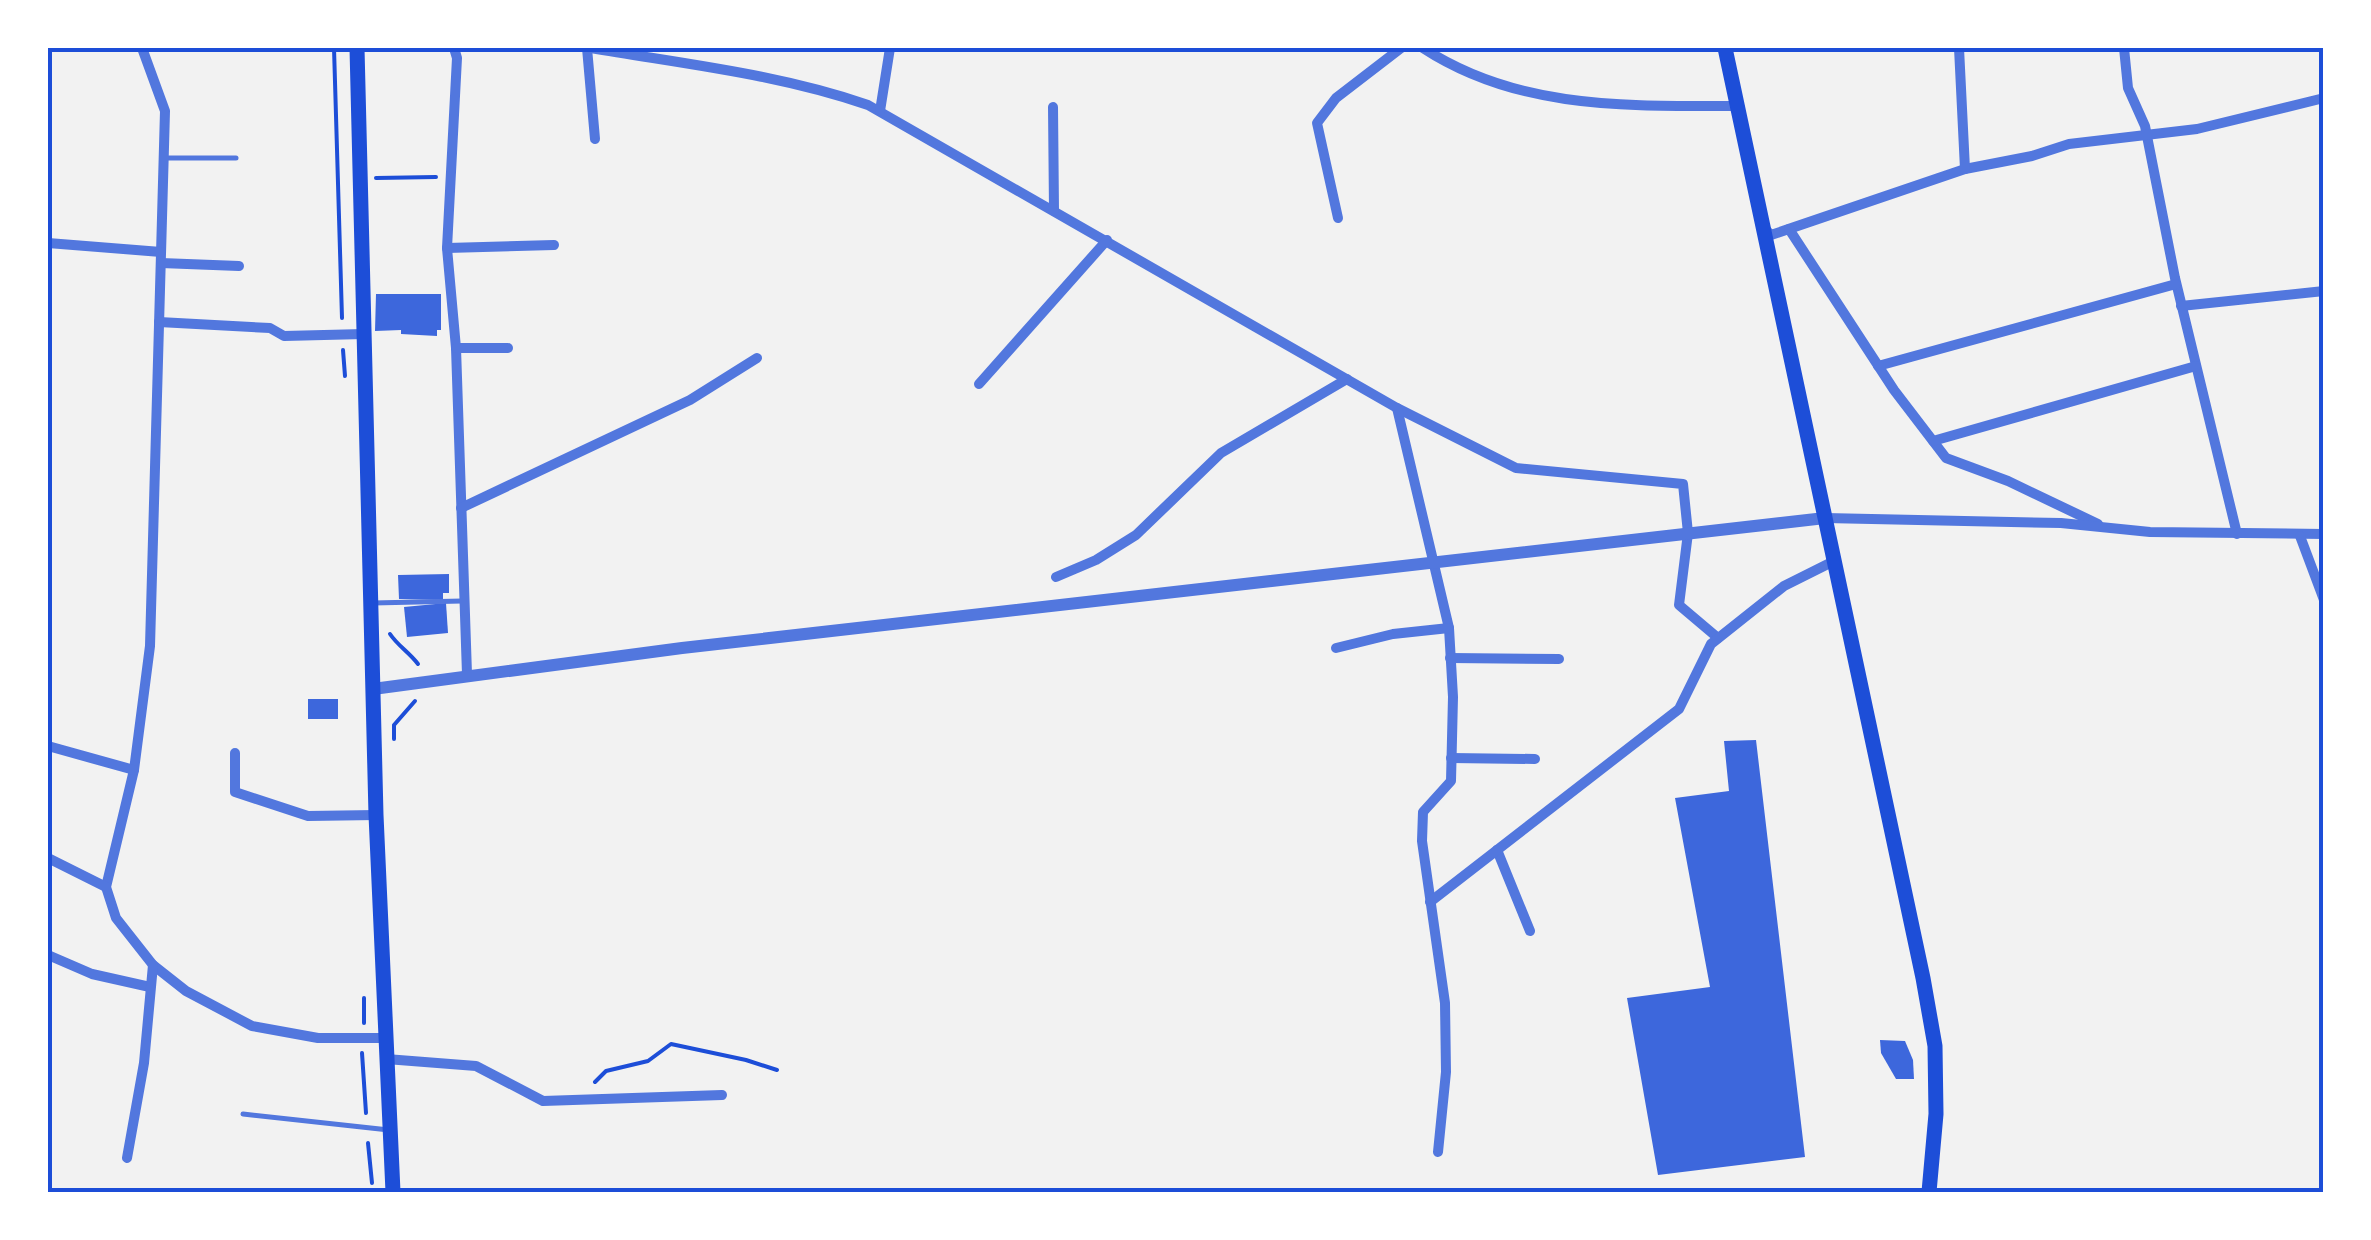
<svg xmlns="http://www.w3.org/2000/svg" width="2371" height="1240" viewBox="0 0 2371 1240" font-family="'Titillium Web',sans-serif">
<rect width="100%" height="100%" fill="#f2f2f2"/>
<g fill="#3d67dc">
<path d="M376 294H441V330H437V336L401 334V330L375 331Z"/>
<path d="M449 574V593H443V600L399 599 398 575Z"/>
<path d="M446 603 448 633 407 637 404 607Z"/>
<rect x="308" y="699" width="30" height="20"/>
<path d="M1756 740 1805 1157 1658 1175 1627 998 1710 987 1675 798 1729 791 1724 741Z"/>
<path d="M1880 1040 1905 1041 1913 1060 1914 1079H1896L1881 1053Z"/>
</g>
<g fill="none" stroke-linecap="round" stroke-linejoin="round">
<g stroke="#1d4ed8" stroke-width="4">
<path d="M334 48 342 318"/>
<path d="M376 178 436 177"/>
<path d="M343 350 345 376"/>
<path d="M390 634C398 646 409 652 418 664"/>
<path d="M394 739V725L415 701"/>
<path d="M364 998V1023"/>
<path d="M362 1053 366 1113"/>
<path d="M595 1082 606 1071 648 1061 671 1044 746 1060 777 1070"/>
<path d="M368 1143 372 1183"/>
</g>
<g stroke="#5277de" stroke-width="5">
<path d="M164 158H236"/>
<path d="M373 603 462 601"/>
<path d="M243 1114 389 1130"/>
</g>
<g stroke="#5277de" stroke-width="10">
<path d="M142 48 165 111 150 646 134 770 106 887 116 918 153 965 186 991 252 1026 318 1038H385"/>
<path d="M454 48 457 58 447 248 456 348 467 674"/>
<path d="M587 48 595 139"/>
<path d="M591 48C684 64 778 74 868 105L1397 408 1516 468 1683 484 1688 533 1679 605 1718 638"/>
<path d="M1423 48C1518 110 1627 106 1737 106"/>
<path d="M2124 48 2128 88 2145 126 2175 278 2237 534"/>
<path d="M1053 107 1054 211"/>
<path d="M880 111 890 48"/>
<path d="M1965 169 2032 156 2069 144 2197 129 2324 98"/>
<path d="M1338 218 1317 123 1336 98 1401 48"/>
<path d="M1765 229 1771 235 1965 169 1959 48"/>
<path d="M1789 229 1894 390 1946 458 2008 481 2098 524"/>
<path d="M48 243 161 252"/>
<path d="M447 248 554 245"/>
<path d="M161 263 239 266"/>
<path d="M2181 306 2324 291"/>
<path d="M159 322 270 328 284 336 364 334"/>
<path d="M456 348H508"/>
<path d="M1878 366 2176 284"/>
<path d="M979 384 1107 240"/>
<path d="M1397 408 1449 628 1453 697 1451 781 1423 812 1422 841 1445 1003 1446 1072 1438 1152"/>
<path d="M1933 441 2196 366"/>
<path d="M461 508 690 400 757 358"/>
<path d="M1825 518 2061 523 2150 532 2324 534"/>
<path d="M2300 536 2324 600"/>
<path d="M1056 577 1096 560 1136 535 1221 453 1347 379"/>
<path d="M1336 648 1393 634 1449 628"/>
<path d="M1450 658 1559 659"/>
<path d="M48 746 134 770"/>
<path d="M235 753V792L308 816 376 815"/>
<path d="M1451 758 1535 759"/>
<path d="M1497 850 1530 931"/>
<path d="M48 858 106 887"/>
<path d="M1430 902 1679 709 1711 644 1784 586 1834 561"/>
<path d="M48 955 92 974 150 987"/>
<path d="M386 1059 476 1066 543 1101 722 1095"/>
<path d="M127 1158 144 1063 153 965"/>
</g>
<path stroke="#5277de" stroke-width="12" d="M373 689 682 648 1825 518"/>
<g stroke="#1d4ed8" stroke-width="15">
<path d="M357 48 376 815 393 1192"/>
<path d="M1725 48 1923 978 1935 1046 1936 1114 1929 1192"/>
</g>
</g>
<rect width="2371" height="1240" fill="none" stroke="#ffffff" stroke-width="100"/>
<rect x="50" y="50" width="2271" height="1140" fill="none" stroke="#1d4ed8" stroke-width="4"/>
</svg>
